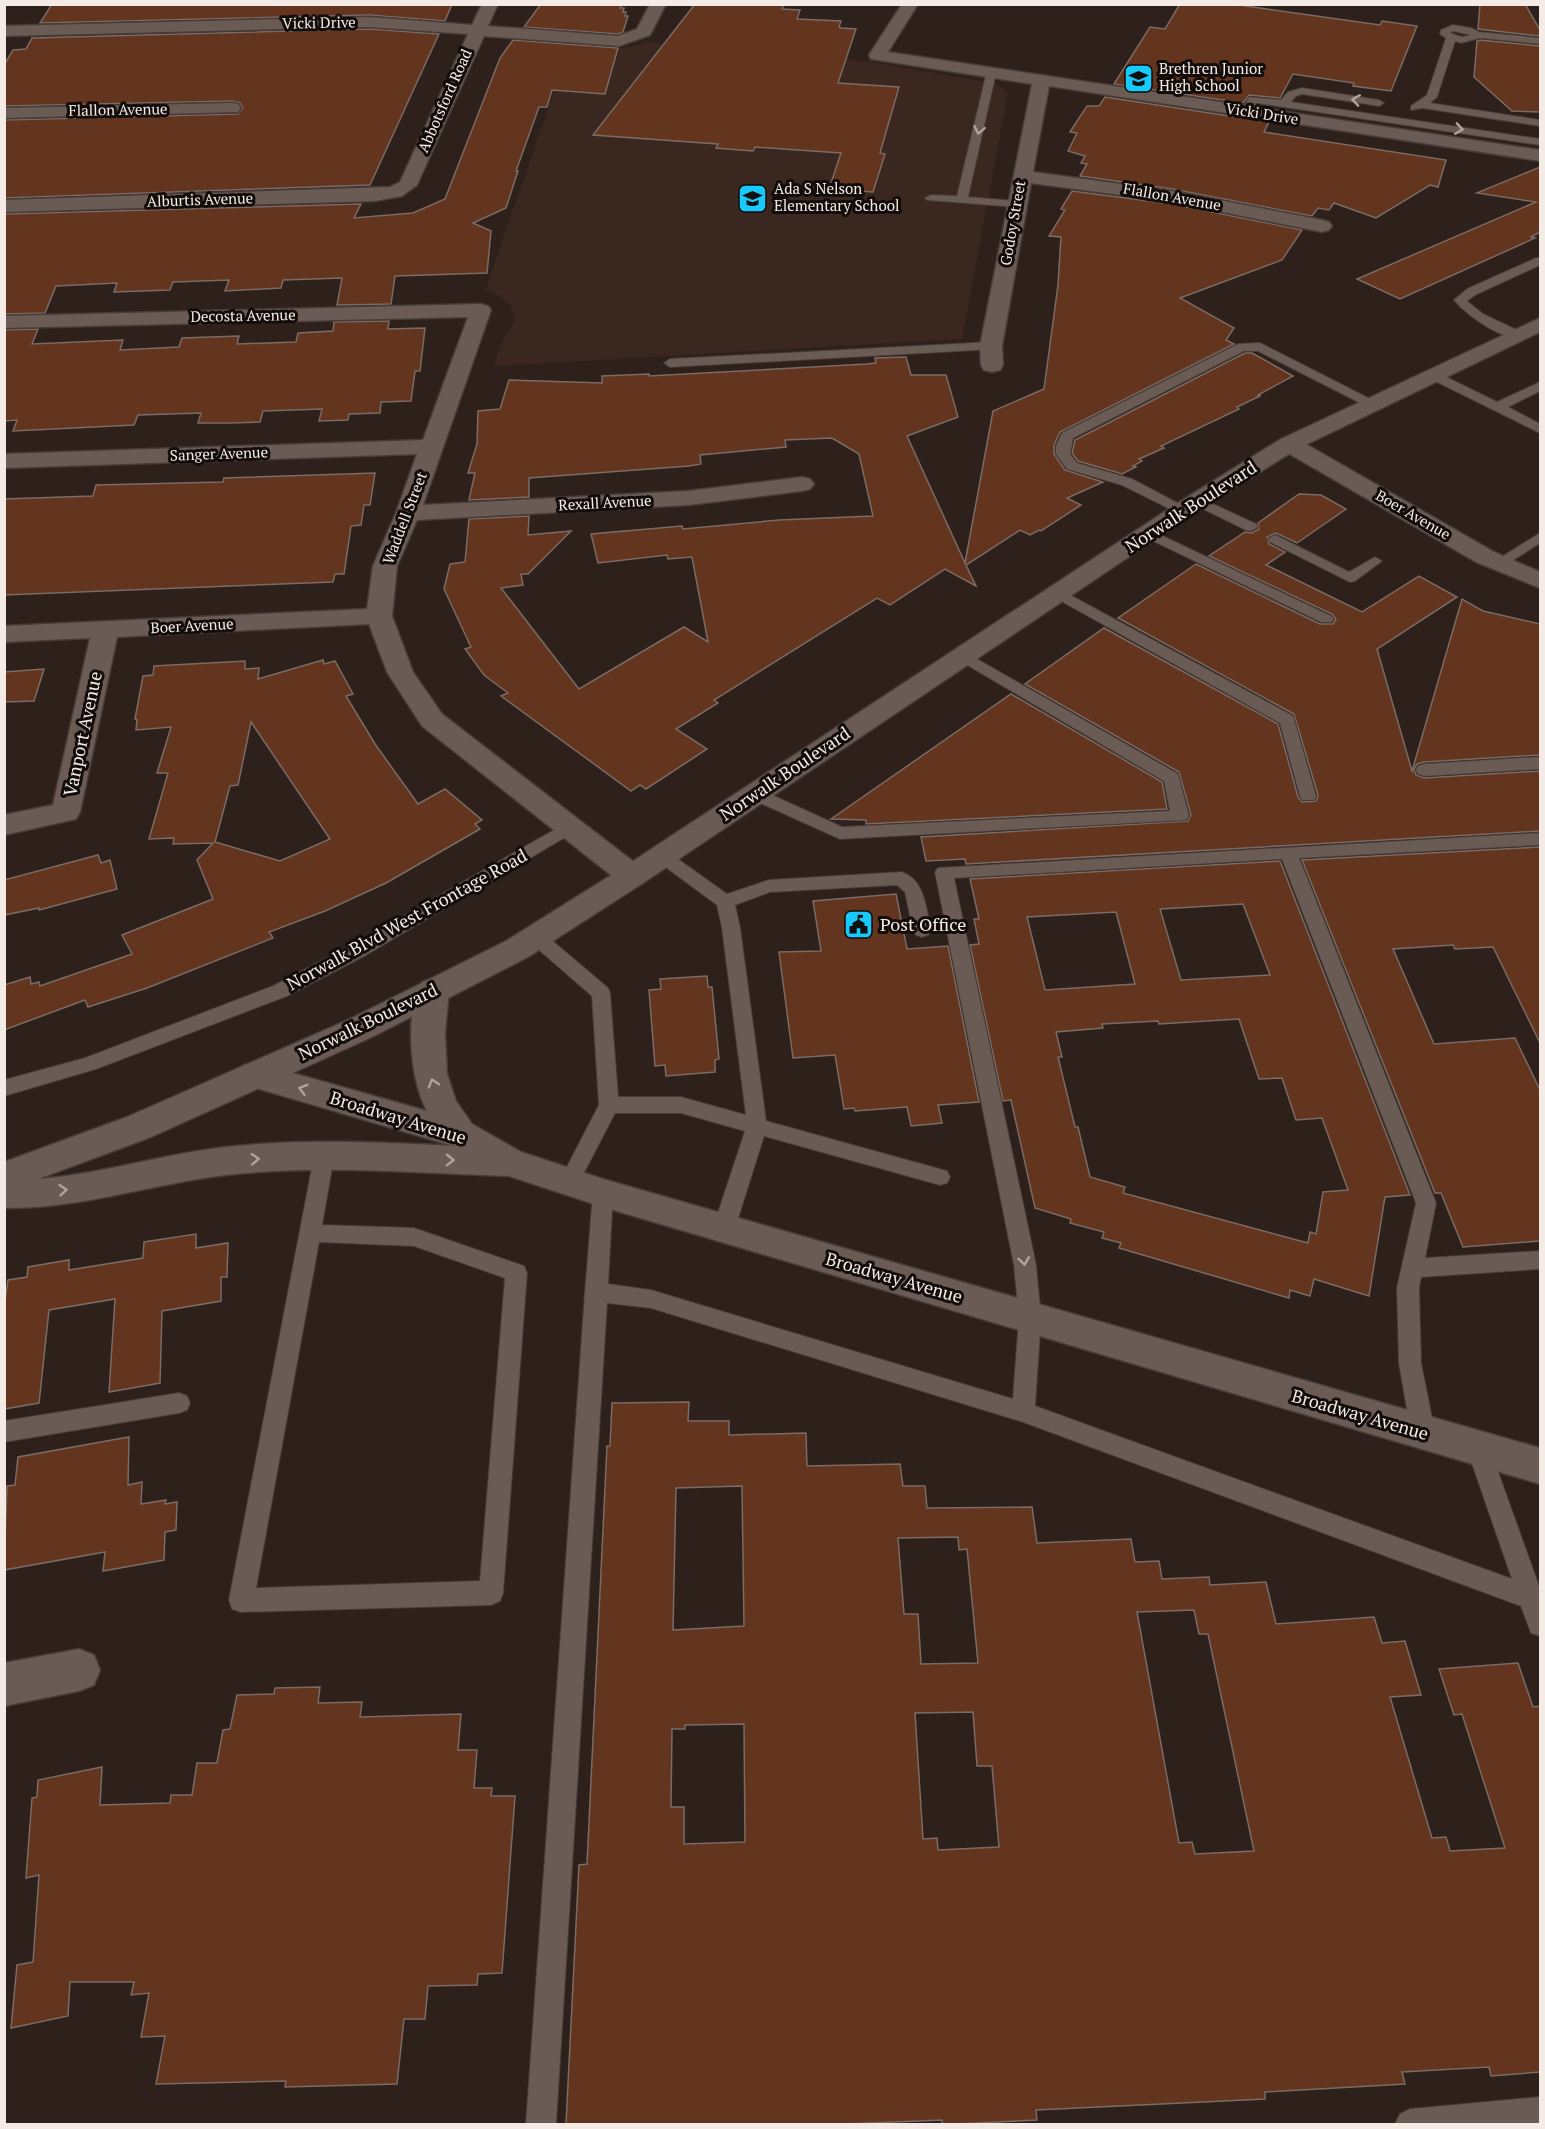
<svg xmlns="http://www.w3.org/2000/svg" width="1545" height="2129" viewBox="0 0 1545 2129" font-family="'PT Serif',serif">
<rect width="100%" height="100%" fill="#2e211c"/>
<path fill="#3a271f" d="M648 42 872 62 997 84 1008 93 962 339 493 366 504 337 516 319 512 307 497 294 485 291 570 45 623 48Z"/>
<g fill="#63341e" stroke="#7a6b64" stroke-width="1.5" fill-rule="evenodd">
<path d="M52 4H452L445 21 369 15 40 23Z"/>
<path d="M541 4H622L620 8H624L623 12H626L625 16H628L623 32 618 34 524 27Z"/>
<path d="M695 4H784L782 9 800 10 797 19 841 21 839 27 841 28 856 29 838 83 899 87 880 153 885 154 873 192 829 189 841 153 755 147 753 151 716 148 718 144 593 135Z"/>
<path d="M1180 4H1232L1380 25 1382 21 1417 26 1391 91 1353 86 1354 83 1293 74 1280 98 1249 95 1243 103 1114 84 1150 27 1165 29Z"/>
<path d="M1480 4H1525L1540 30V36L1478 29Z"/>
<path d="M369 29 439 34 370 185 4 198V120L238 114 243 108 240 103 232 101 4 106V65L13 50 26 49 32 38Z"/>
<path d="M513 40 618 48 605 94 552 90 547 107H539L516 171H518L506 208 473 223 491 231 487 273 395 276 391 304 337 305 342 278 283 280 281 288 225 291 229 280 173 282 170 290 114 292 117 283 56 286 45 313 4 314V214L361 204 354 218 413 213 445 199 500 58Z"/>
<path d="M1480 40 1540 46V112L1512 111 1474 77 1477 41Z"/>
<path d="M1105 97 1269 122 1264 132 1446 160 1438 187 1430 185 1376 218 1334 203 1329 210 1318 208 1312 216 1172 189 1080 176 1087 164 1081 163 1085 156 1068 151 1077 133 1070 132 1087 106H1099Z"/>
<path d="M1540 167V232L1531 237 1535 238 1400 299 1357 279 1536 202 1477 193Z"/>
<path d="M1072 191 1172 204 1302 230 1282 260 1180 298 1234 328 1226 340 1234 344 1060 432 1054 445V454L1065 470 1103 482 1067 498 1081 505 1041 531 1039 530 1030 535 1020 530 966 565 976 586 945 569 890 605 877 598 714 700 718 703 676 729 707 749 646 789 640 785 631 791 501 696 508 693 484 675 465 649 471 647 444 589 450 564 465 562 469 519 529 516 528 535 571 531 528 574H521L523 585 501 588 579 689 684 627 708 642 692 557 668 559 667 555 598 563 591 534 682 526 683 529 779 520 873 516 859 454 832 438 785 440 786 447 700 455 701 464 689 466 529 478V497L469 500 475 473H468L477 444 478 411 500 409 509 380 602 383V376L649 374V376L867 364 876 363 875 358 906 357 911 375H946L958 417 907 436 965 563 993 411 1044 389 1058 285 1061 237 1049 236 1065 210 1061 209Z"/>
<path d="M389 321 388 329 425 328 420 371H415L411 401 381 402 380 413 349 414 348 420 319 421 322 409 263 411 260 422 231 423H198L201 413 138 415 134 425 13 431 17 420 4 421V330L38 329 32 344 123 340 120 350 179 347 182 338 239 336 237 344 296 342 298 333 333 331 334 322Z"/>
<path d="M1245 353H1252L1293 376 1258 395 1260 396 1237 407 1239 409 1161 446 1164 448 1139 459 1142 461 1133 466 1136 467 1122 474 1078 461 1072 453 1075 440Z"/>
<path d="M375 473 370 505H364L361 525 351 526 344 574H335L333 582 4 595V499L93 496 96 485 223 482 224 478Z"/>
<path d="M1299 494 1321 495 1346 509 1297 543 1276 533 1267 537 1269 544 1285 552 1266 565 1362 612 1419 576 1457 597 1377 649 1412 771 1462 599 1483 611 1540 624V755L1424 762 1417 764 1414 769 1416 775 1424 778 1540 771V831L966 864 965 859 926 861 921 837 1188 821 1191 815 1179 772 1025 684 1104 628 1278 724 1298 797 1302 802 1316 801 1318 795 1294 714 1118 618 1196 564 1320 624H1333L1336 619 1332 614 1209 556 1245 532 1252 533 1259 529 1258 523Z"/>
<path d="M323 660 324 664 335 661 353 694 346 696 375 744 418 804 445 789 482 820 475 824 480 829 386 883 325 911 269 932 273 938 147 988 88 1007 85 1000 4 1030V985L30 977 31 984 39 982 40 986 132 954 122 935 213 899 197 860 213 843 173 844 174 838 149 839 168 773H157L171 727 136 730 137 719H135L143 676 153 675 154 666 245 661V669L259 668 258 679ZM251 722 330 839 280 861 215 842 230 786 238 785Z"/>
<path d="M44 669 34 701 4 702V672Z"/>
<path d="M1011 694 1162 782 1167 809 866 824V820L831 819Z"/>
<path d="M1540 847V1043L1493 947 1455 949 1453 945 1393 949 1434 1044 1515 1038 1540 1090V1241L1463 1247 1441 1193H1435L1302 860Z"/>
<path d="M98 855 101 863 110 860 117 889 39 910V908L4 915V880Z"/>
<path d="M1280 861 1410 1195 1385 1197 1369 1296 1314 1279 1310 1296 1290 1290 1289 1298 1119 1248 1121 1243 1102 1238 1104 1232 1070 1223 1071 1219 1035 1208 1011 1100 1003 1101 970 945 979 944 974 919H979L970 879ZM1243 904 1270 975 1181 980 1160 909ZM1116 912 1135 984 1045 990 1027 917ZM1239 1019 1259 1079 1282 1078 1296 1120 1322 1118 1348 1190 1323 1192 1316 1234 1310 1232 1308 1243 1123 1193 1125 1187 1090 1177 1078 1127H1075L1058 1057H1062L1056 1032 1103 1028 1102 1024 1158 1021 1159 1024Z"/>
<path d="M896 894 907 949 948 946 979 1102 938 1105 942 1123 911 1126 907 1107 855 1111 854 1108 844 1109 835 1055 793 1058 779 952 821 951 813 901Z"/>
<path d="M707 976 708 987H712L719 1059 715 1060V1072L666 1076 665 1065 655 1066 649 990 661 989 660 979Z"/>
<path d="M196 1234V1248L228 1243 227 1277H221V1301L162 1311 160 1383 109 1392 115 1299 49 1310 39 1403 4 1409V1307L8 1280 27 1277 28 1267 69 1260V1270L143 1258 144 1242Z"/>
<path d="M689 1402 688 1421H729V1435L806 1433 807 1466 900 1464 903 1486H925L927 1508 1032 1507 1037 1543 1131 1539 1135 1562 1159 1561 1162 1579 1209 1577 1210 1585 1266 1582 1276 1624 1374 1617 1382 1643 1405 1641 1421 1695 1390 1697 1432 1838 1446 1837 1450 1851 1505 1848 1462 1714 1454 1715 1439 1669 1518 1663 1533 1707 1540 1706V2072L1491 2076 1489 2067 1402 2072 1405 2084 1265 2092V2099L1036 2110 1037 2120 957 2124H942V2120L847 2124H566L579 1865 587 1864 607 1446H610L612 1403ZM742 1486 744 1626 673 1630 676 1488ZM958 1537 959 1550 967 1549 978 1663 921 1664 918 1614H904L898 1538ZM1194 1610 1199 1634H1208L1254 1851 1195 1854 1192 1842 1179 1843 1137 1612ZM973 1712 977 1766H992L999 1847 938 1850 937 1838 923 1839 915 1713ZM744 1724 745 1842 684 1844V1807H671L672 1729H685V1725Z"/>
<path d="M129 1437 128 1485 142 1482 141 1504 166 1500 165 1504 177 1502 176 1530 165 1532 164 1560 103 1571 105 1552 4 1570 7 1486 15 1485 18 1457Z"/>
<path d="M320 1687 318 1703 362 1702 360 1717 461 1714 458 1750H477L474 1788H492L491 1796H515L502 1973 478 1974 477 1985 428 1986 425 2019H404L397 2084 285 2087 286 2081 156 2084 165 2036 141 2037 149 1993 131 1995 134 1982H70L68 2016 11 2028 17 1965 33 1962 39 1875 26 1878 32 1798 37 1797 38 1780 102 1767 100 1805 170 1803 171 1795H192L197 1763H217L223 1730 230 1729 237 1695 274 1694 275 1688Z"/>
</g>
<g fill="none" stroke-linecap="round" stroke-linejoin="round">
<defs>
<g id="service">
<path d="M1453 25 1471 28 1479 32 1540 38V44L1480 38 1461 43 1455 41 1437 97 1430 103 1540 120V126L1422 108 1411 110V106L1427 95 1446 38 1440 34 1441 30ZM1453 31 1471 35 1462 37 1450 33Z"/>
<path d="M987 71 996 73 968 197 1016 201 1022 204 1016 207 927 200 925 198 931 195 957 196Z"/>
<path d="M1302 88 1379 100 1384 103 1379 106 1302 94 1296 96 1291 102 1540 139V145L1256 103 1250 114 1241 112 1249 97 1281 100 1288 92Z"/>
<path d="M1536 258H1540V265L1475 295 1467 301 1483 314 1521 332 1523 335 1521 338C1503 341 1465 314 1454 300L1467 289Z"/>
<path d="M991 342 997 346 995 349 670 367 664 363 670 359Z"/>
<path d="M1260 343 1380 404 1378 407H1368L1258 351H1244L1073 438 1070 454 1077 463 1132 479 1187 508 1189 511 1187 514 1182 515 1122 485 1067 469 1056 454V446L1062 433 1238 344Z"/>
<path d="M1434 371 1497 402 1540 382V391L1508 407 1540 424V433L1429 378 1428 375 1429 372Z"/>
<path d="M1198 497 1256 524 1258 527 1251 531 1246 530 1193 504 1191 501 1193 498Z"/>
<path d="M1148 529 1331 616 1334 619 1331 622H1321L1143 536 1141 533 1143 530Z"/>
<path d="M1540 533V543L1504 566 1499 567 1492 563Z"/>
<path d="M1275 535 1349 572 1375 557 1382 561 1355 581 1350 582 1270 542 1268 539Z"/>
<path d="M1057 588 1293 716 1316 796 1314 800H1302L1300 796 1280 723 1052 596 1049 593Z"/>
<path d="M963 651 1178 774 1189 816 1186 820 840 839 749 798 747 794 749 790H761L842 827 1170 811 1164 781 957 659 955 656 957 653Z"/>
<path d="M1540 757V769L1424 776 1418 774 1416 770 1418 766 1424 764Z"/>
<path d="M568 822 574 824 577 828 574 832 366 955 287 996 96 1069 4 1096V1080L85 1058 273 986 352 945Z"/>
<path d="M1540 833V845L1299 858 1436 1203 1425 1258 1540 1251V1269L1421 1277 1419 1288 1421 1363 1435 1433 1431 1440 1423 1444 1415 1440 1411 1433 1399 1363 1397 1288 1416 1203 1282 859 954 878 1036 1265 1041 1318 1035 1406 1512 1579 1467 1449 1471 1441 1479 1438 1487 1441 1540 1589V1636L1531 1633 1521 1606 1023 1422 651 1308 607 1303 556 2124H526L585 1292 593 1193 596 1187 603 1184 610 1187 613 1193 608 1284 651 1290 1013 1399 1019 1318 1014 1265 935 872 938 868Z"/>
<path d="M662 850 668 852 727 894 769 880 901 872C925 879 926 909 931 930L928 935 922 937 916 935 913 930 905 892 897 885 770 892 735 905 740 928 766 1121 947 1171 950 1177 947 1183 940 1185 764 1136 735 1228 731 1234 724 1237 717 1234 713 1228 745 1131 681 1113H615L576 1188 569 1190 562 1188 559 1182 599 1105 592 996 530 942 527 937 530 932 536 930 542 932 608 988 610 993 618 1097H681L746 1115 722 928 717 905 656 860 653 856 656 852Z"/>
<path d="M324 1149 331 1151 334 1157 322 1225 414 1228 524 1266 527 1273 503 1593 500 1601 491 1605 241 1612 232 1609 229 1600 314 1157 317 1151ZM319 1242 414 1246 505 1278 480 1581 256 1588Z"/>
<path d="M179 1393 187 1396 190 1403 187 1410 179 1413 4 1442V1421Z"/>
<path d="M1540 2097V2124H1395L1400 2114 1410 2109Z"/>
</g>
<g id="minor">
<path d="M482 4H498L488 26 618 36 637 29 650 4H666L650 35 619 46 484 36 417 185 402 196 375 201 4 212V200L390 187 400 182 468 34 369 27 4 36V26L369 17 472 25Z"/>
<path d="M902 4H918L888 52 1540 150V161L1049 86 1033 172 1172 191 1322 220 1329 222 1332 226 1329 230 1322 232 1172 202 1031 183 1002 346 1003 365 1000 370 992 372 984 370 981 365 980 346 1032 84 871 59 869 55Z"/>
<path d="M232 103 238 104 241 108 238 112 4 118V108Z"/>
<path d="M481 304 488 306 491 310 423 505 688 491 802 477 810 479 814 484 810 489 802 491 688 505 417 520 397 566 392 616 413 672 442 714 643 869 647 876 643 883 632 887 621 883 422 726 387 672 369 624 117 637 80 812 76 819 4 835V815L53 805 90 638 4 642V626L367 609 373 566 396 513 417 454 4 468V454L423 440 468 317 4 328V316Z"/>
<path d="M1289 437 1297 439 1494 552 1540 572V588L1476 562 1281 449 1278 444 1281 439Z"/>
<path d="M79 1649 94 1655 100 1670 94 1685 79 1691 4 1706V1663Z"/>
</g>
<path id="tertiary" d="M433 978 444 982 449 990 445 1033 447 1074 456 1101 472 1124 521 1152 603 1179 1540 1448V1484L603 1207 497 1172 450 1145 242 1084 237 1075 242 1066 254 1062 427 1111C410 1079 404 1014 422 982Z"/>
<path id="secondary" d="M1540 318V332L1297 449 1197 511 643 883 528 957 372 1037 151 1137 38 1179C102 1174 163 1154 226 1147 320 1136 415 1145 509 1148L521 1152 526 1162 521 1172 509 1176C415 1173 320 1164 226 1175 151 1184 80 1209 4 1208V1162L127 1117 350 1019 506 941 621 869 1181 501 1281 439Z"/>
</defs>
<use href="#service" stroke="#473c38" stroke-width="2"/>
<use href="#minor" stroke="#473c38" stroke-width="3"/>
<use href="#tertiary" stroke="#473c38" stroke-width="3"/>
<use href="#secondary" stroke="#473c38" stroke-width="3"/>
<use href="#service" fill="#6a5b54" fill-rule="evenodd"/>
<use href="#minor" fill="#6a5b54" fill-rule="evenodd"/>
<use href="#tertiary" fill="#6a5b54" fill-rule="evenodd"/>
<use href="#secondary" fill="#6a5b54" fill-rule="evenodd"/>
</g>
<defs><path id="oneway-chevron" d="M-2-3.5L2.5 0L-2 3.5" fill="none" stroke-width="1.6" stroke-linecap="round" stroke-linejoin="round" transform="scale(1.5)"/></defs>
<g stroke="#afa39e">
<use href="#oneway-chevron" transform="translate(1356 100) rotate(-171)"/>
<use href="#oneway-chevron" transform="translate(1459 129) rotate(9)"/>
<use href="#oneway-chevron" transform="translate(979 130) rotate(101)"/>
<use href="#oneway-chevron" transform="translate(433 1083) rotate(-107)"/>
<use href="#oneway-chevron" transform="translate(303 1089) rotate(-164)"/>
<use href="#oneway-chevron" transform="translate(255 1159) rotate(-3)"/>
<use href="#oneway-chevron" transform="translate(450 1160) rotate(1)"/>
<use href="#oneway-chevron" transform="translate(63 1190) rotate(-5)"/>
<use href="#oneway-chevron" transform="translate(1024 1261) rotate(82)"/>
</g>
<defs>
<symbol id="school-square" viewBox="-11 -11 22 22"><rect x="-9" y="-9" width="18" height="18" rx="4" fill="#18cafc" stroke="#120c0a"/><path d="M0-5L7-2L0 1L-7-2ZM-4 1L0 2.5L4 1V4Q0 6-4 4Z" fill="#111"/></symbol>
<symbol id="civic-square" viewBox="-11 -11 22 22"><rect x="-9" y="-9" width="18" height="18" rx="4" fill="#18cafc" stroke="#120c0a"/><path d="M-.6-6.5H3V-4.5H.6V-3L4-1V1h2V6H-6V1h2V-1L-.6-3ZM-1.2 2.5V6h2.4V2.5Z" fill="#111"/></symbol>
</defs>
<g fill-rule="evenodd">
<use href="#school-square" x="1122" y="62" width="33" height="33"/>
<use href="#school-square" x="736" y="182" width="33" height="33"/>
<use href="#civic-square" x="842" y="908" width="33" height="33"/>
</g>
<g text-anchor="middle" stroke-width="6" stroke-linejoin="round" paint-order="stroke">
<g font-size="15" fill="#f4ebe7" stroke="#120c0a">
<text transform="translate(319 23) rotate(-1)" y="5">Vicki Drive</text>
<text transform="translate(445 101) rotate(-66)" y="5">Abbotsford Road</text>
<text transform="translate(118 110) rotate(-1)" y="5">Flallon Avenue</text>
<text transform="translate(1262 114) rotate(9)" y="5">Vicki Drive</text>
<text transform="translate(1172 197) rotate(10)" y="5">Flallon Avenue</text>
<text transform="translate(200 200) rotate(-2)" y="5">Alburtis Avenue</text>
<text transform="translate(1013 223) rotate(-80)" y="5">Godoy Street</text>
<text transform="translate(243 316) rotate(-1)" y="5">Decosta Avenue</text>
<text transform="translate(219 454) rotate(-2)" y="5">Sanger Avenue</text>
<text transform="translate(605 503) rotate(-3)" y="5">Rexall Avenue</text>
<text transform="translate(1413 515) rotate(30)" y="5">Boer Avenue</text>
<text transform="translate(405 518) rotate(-69)" y="5">Waddell Street</text>
<text transform="translate(192 626) rotate(-3)" y="5">Boer Avenue</text>
</g>
<g font-size="15" fill="#f4ebe7" stroke="#120c0a" text-anchor="start">
<text x="1159" y="74">Brethren Junior<tspan x="1159" dy="17">High School</tspan></text>
<text x="774" y="194">Ada S Nelson<tspan x="774" dy="17">Elementary School</tspan></text>
</g>
<g font-size="18" fill="#f4ebe7" stroke="#120c0a">
<text transform="translate(1191 507) rotate(-33)" y="6">Norwalk Boulevard</text>
<text transform="translate(83 734) rotate(-78)" y="6">Vanport Avenue</text>
<text transform="translate(785 774) rotate(-34)" y="6">Norwalk Boulevard</text>
<text transform="translate(407 920) rotate(-29)" y="6">Norwalk Blvd West Frontage Road</text>
<text transform="translate(368 1022) rotate(-26)" y="6">Norwalk Boulevard</text>
<text transform="translate(398 1118) rotate(17)" y="6">Broadway Avenue</text>
<text transform="translate(894 1278) rotate(16)" y="6">Broadway Avenue</text>
<text transform="translate(1360 1415) rotate(16)" y="6">Broadway Avenue</text>
</g>
<g font-size="18" fill="#f4ebe7" stroke="#120c0a" text-anchor="start">
<text x="880" y="931">Post Office</text>
</g>
</g>
<rect width="1545" height="2129" fill="none" stroke="#f4ebe7" stroke-width="12"/>
</svg>
